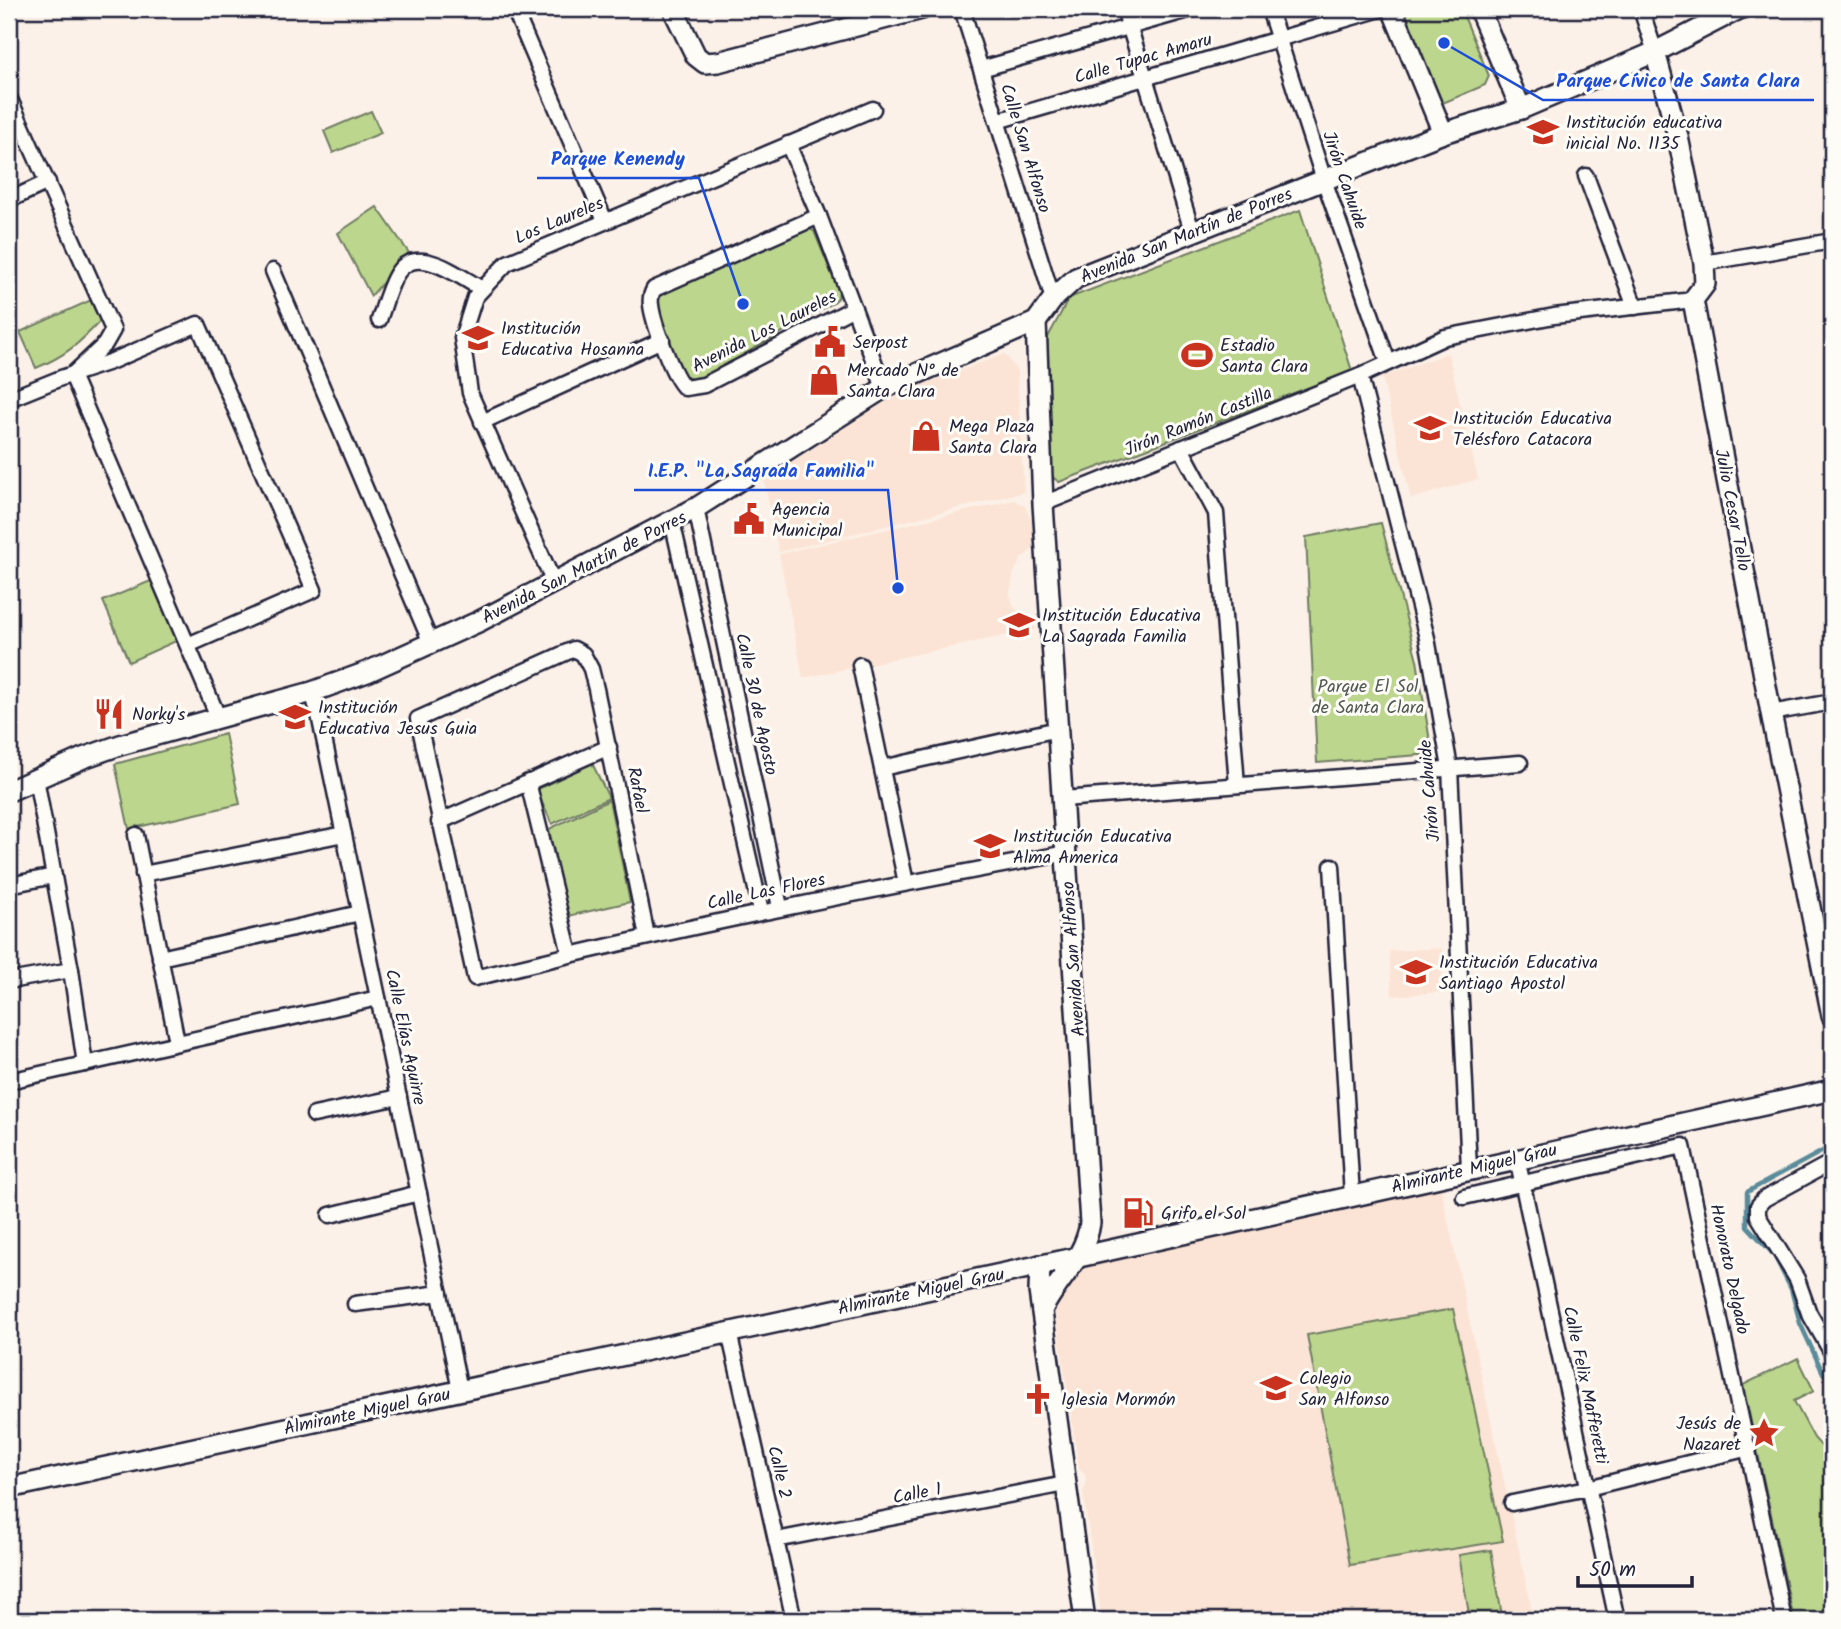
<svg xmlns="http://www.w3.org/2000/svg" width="1841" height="1629" viewBox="0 0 1841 1629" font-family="Kalam,sans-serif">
<rect width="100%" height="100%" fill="#fcf1e8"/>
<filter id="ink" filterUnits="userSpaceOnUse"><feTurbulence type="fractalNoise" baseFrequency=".0143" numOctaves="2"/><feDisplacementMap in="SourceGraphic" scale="14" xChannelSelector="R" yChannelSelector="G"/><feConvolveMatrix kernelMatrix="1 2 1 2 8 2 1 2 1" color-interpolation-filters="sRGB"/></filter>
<g filter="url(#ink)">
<g fill="#fbe4d5">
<path d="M1448 353 1478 479 1411 499 1382 377Z"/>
<path d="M1005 354 1017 371 1024 492 779 552 764 480 899 393Z"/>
<path d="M1014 500 1025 506 1035 529 1032 550 1022 558 1014 572 1010 593 1013 606 1037 629 803 678 779 554Z"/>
<path d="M1442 948 1443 992 1392 996 1389 951Z"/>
<path d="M1441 1188 1534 1620H1102L1083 1492 1086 1485 1085 1475 1079 1468 1055 1308 1075 1269Z"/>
</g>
<g fill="#bcd68d" stroke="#6f7c64" stroke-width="2">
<path d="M1399 9H1461L1489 76 1485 85 1443 103 1436 100Z"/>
<path d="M371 111 381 133 333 153 324 131Z"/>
<path d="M377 207 409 253 371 296 338 233Z"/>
<path d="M1300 210 1352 371 1059 482 1050 475 1047 339 1069 298Z"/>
<path d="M806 228 814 231 839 292 838 298 833 303 701 379 694 381 683 375 655 305 658 294Z"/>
<path d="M91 300 100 321C79 344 65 356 36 368L20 332Z"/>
<path d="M1381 523 1417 660 1432 754 1317 763 1306 537Z"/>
<path d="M153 580 177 637 176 641 129 662 103 601Z"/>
<path d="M225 734 240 804 129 829 115 764Z"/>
<path d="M592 763 609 798 552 824 536 790Z"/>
<path d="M609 800 630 902 568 916 549 829Z"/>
<path d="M1453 1309 1503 1541 1350 1565 1307 1335Z"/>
<path d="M1798 1358 1814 1391 1794 1401 1814 1438 1832 1458V1620H1794L1743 1385Z"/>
<path d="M1491 1550 1502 1616 1470 1620 1459 1555Z"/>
</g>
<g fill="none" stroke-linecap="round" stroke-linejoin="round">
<path stroke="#5a8b9a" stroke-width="4.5" d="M1832 1146 1747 1192V1226L1774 1255 1791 1289 1800 1323 1823 1373 1832 1381"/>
<defs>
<g id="street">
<path d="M514 9 605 221"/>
<path d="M962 9 1053 299"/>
<path d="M1124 9 1192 231"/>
<path d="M1269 9 1324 180 1388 362"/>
<path d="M1641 9 1655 52"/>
<path d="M981 69 1192 9"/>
<path d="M9 97 113 330 105 344 72 375 219 719"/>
<path d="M997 121 1381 9"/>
<path d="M788 144 819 216 884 388"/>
<path d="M1586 176 1635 307"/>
<path d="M9 200 48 182"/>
<path d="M819 216 654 289C651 294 650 299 651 305 653 322 673 378 685 388L704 385 854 308"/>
<path d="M1704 263 1832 241"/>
<path d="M273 271 431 643"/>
<path d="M379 320C384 306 388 290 395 277 414 240 458 276 482 289"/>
<path d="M1360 376 1427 638 1450 768 1469 1169"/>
<path d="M9 399 61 378 110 362 198 324 314 590 188 645"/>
<path d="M482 422 662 340"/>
<path d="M1181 448 1216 513 1237 785"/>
<path d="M1043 504 1360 376 1445 337 1554 316 1693 300"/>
<path d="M696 508 780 907"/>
<path d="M672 521 761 911"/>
<path d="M553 581 470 393 462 338 475 297 507 263 873 109"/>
<path d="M860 665 906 883"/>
<path d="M312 692 319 715 460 1390"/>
<path d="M1771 713 1832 702"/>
<path d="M882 768 1058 729"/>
<path d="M36 778 71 970 85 1064"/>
<path d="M528 782 570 954"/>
<path d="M1063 799 1520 763"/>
<path d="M439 822 609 747"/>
<path d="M136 835 177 1042"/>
<path d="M1332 866 1352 1196"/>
<path d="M143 874 344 834"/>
<path d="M9 885 54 876"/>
<path d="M647 936 596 689 591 669 583 654 574 649 418 719 475 978C671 929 868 890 1067 853"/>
<path d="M160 958 360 913"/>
<path d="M9 981 71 970"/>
<path d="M9 1081 378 998"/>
<path d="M314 1115 399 1097"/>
<path d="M1517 1158 1617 1620"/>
<path d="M1832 1162 1764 1199 1758 1206V1216L1797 1279 1809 1313 1832 1353"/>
<path d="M1464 1197 1683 1146 1784 1620"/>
<path d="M330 1215 419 1193"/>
<path d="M355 1304 440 1293"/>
<path d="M729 1332 794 1620"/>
<path d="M1512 1503 1588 1488 1749 1448"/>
<path d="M776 1540 1065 1484"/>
</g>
<g id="secondary">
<path d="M673 9 696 56 705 63 718 62 922 9"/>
<path d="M1392 9 1443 133"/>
<path d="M1479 9 1521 109"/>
<path d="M1655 52 1678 137 1704 263 1705 284 1693 300 1771 713 1832 1016"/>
<path d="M1036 322 1043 504 1090 1223C1085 1259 1057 1279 1042 1310"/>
<path d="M9 791 83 758 120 745 312 692 367 672 480 621 696 508 884 388 1036 322 1053 299 1076 278 1443 133 1521 109 1655 52 1739 9"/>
<path d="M1040 1265 1039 1291 1085 1620"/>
<path d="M9 1488 1079 1257 1832 1090"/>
</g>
</defs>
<use href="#street" stroke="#22223b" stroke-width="19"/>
<use href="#secondary" stroke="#22223b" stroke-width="24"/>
<use href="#street" stroke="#fdfcf7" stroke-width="14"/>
<use href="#secondary" stroke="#fdfcf7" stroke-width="19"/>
</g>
</g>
<defs>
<symbol id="school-bare" viewBox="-9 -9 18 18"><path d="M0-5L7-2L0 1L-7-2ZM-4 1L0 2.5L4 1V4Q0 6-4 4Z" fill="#c8321e" stroke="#fdfcf7" stroke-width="2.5" paint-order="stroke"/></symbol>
<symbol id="civic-bare" viewBox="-9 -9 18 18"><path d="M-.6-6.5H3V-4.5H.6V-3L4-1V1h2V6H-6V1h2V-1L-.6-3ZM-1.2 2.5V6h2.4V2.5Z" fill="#c8321e" stroke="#fdfcf7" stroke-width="2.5" paint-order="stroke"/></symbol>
<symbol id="stadium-bare" viewBox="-9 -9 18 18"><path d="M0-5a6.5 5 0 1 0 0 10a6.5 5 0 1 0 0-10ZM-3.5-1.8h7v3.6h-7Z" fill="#c8321e" stroke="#fdfcf7" stroke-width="2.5" paint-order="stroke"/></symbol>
<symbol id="shop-bare" viewBox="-9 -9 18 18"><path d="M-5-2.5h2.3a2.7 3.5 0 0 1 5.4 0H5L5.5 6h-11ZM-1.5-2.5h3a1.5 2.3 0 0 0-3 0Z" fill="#c8321e" stroke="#fdfcf7" stroke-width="2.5" paint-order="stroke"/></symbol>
<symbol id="restaurant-bare" viewBox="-9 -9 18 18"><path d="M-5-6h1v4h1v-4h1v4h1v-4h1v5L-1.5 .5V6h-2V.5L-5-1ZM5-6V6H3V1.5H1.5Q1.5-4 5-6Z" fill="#c8321e" stroke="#fdfcf7" stroke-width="2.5" paint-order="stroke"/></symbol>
<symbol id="fuel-bare" viewBox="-9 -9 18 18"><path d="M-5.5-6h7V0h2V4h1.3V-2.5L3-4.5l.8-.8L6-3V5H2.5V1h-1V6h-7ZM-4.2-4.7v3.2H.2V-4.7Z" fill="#c8321e" stroke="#fdfcf7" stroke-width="2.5" paint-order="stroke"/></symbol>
<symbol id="church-bare" viewBox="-9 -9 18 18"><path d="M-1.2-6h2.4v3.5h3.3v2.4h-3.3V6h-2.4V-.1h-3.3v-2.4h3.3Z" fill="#c8321e" stroke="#fdfcf7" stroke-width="2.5" paint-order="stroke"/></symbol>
<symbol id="sight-bare" viewBox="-9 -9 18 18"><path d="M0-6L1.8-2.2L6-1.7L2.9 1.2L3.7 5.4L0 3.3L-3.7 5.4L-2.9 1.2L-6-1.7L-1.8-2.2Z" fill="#c8321e" stroke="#fdfcf7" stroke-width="2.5" paint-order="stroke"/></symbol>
</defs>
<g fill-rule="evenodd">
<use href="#school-bare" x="1521" y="110" width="44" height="44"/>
<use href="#school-bare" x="456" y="316" width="44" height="44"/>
<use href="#civic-bare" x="808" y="320" width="44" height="44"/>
<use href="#stadium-bare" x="1175" y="333" width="44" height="44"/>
<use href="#shop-bare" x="802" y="358" width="44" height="44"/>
<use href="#school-bare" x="1408" y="406" width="44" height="44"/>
<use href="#shop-bare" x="904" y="414" width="44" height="44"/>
<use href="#civic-bare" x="727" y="497" width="44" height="44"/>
<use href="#school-bare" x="997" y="603" width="44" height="44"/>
<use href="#restaurant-bare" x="87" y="692" width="44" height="44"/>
<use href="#school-bare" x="273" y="695" width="44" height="44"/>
<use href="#school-bare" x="968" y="824" width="44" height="44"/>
<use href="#school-bare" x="1394" y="950" width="44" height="44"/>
<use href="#fuel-bare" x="1116" y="1191" width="44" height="44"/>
<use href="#school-bare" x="1254" y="1366" width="44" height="44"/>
<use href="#church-bare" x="1016" y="1377" width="44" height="44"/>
<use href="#sight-bare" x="1742" y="1411" width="44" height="44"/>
</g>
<g text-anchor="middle" stroke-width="6" stroke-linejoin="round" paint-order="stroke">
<g font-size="18" fill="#22223b" stroke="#fdfcf7">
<text transform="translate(1143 58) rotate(-16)" y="6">Calle Tupac Amaru</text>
<text transform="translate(1026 148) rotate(73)" y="6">Calle San Alfonso</text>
<text transform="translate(1345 180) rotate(71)" y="6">Jirón Cahuide</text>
<text transform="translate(559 220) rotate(-23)" y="6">Los Laureles</text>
<text transform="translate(1186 235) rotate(-22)" y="6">Avenida San Martín de Porres</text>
<text transform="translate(764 331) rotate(-27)" y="6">Avenida Los Laureles</text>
<text transform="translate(1198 421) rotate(-22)" y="6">Jirón Ramón Castilla</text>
<text transform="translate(1733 510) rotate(79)" y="6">Julio Cesar Tello</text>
<text transform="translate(584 567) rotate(-27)" y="6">Avenida San Martín de Porres</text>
<text transform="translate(757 704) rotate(78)" y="6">Calle 30 de Agosto</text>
<text transform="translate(638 790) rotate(79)" y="6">Rafael</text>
<text transform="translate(1429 791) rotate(-95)" y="6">Jirón Cahuide</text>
<text transform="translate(766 891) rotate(-12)" y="6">Calle Las Flores</text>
<text transform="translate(1073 959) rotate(-94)" y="6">Avenida San Alfonso</text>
<text transform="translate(406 1037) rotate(78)" y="6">Calle Elías Aguirre</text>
<text transform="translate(1474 1168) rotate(-13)" y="6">Almirante Miguel Grau</text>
<text transform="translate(1730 1269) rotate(78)" y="6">Honorato Delgado</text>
<text transform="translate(921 1291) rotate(-12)" y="6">Almirante Miguel Grau</text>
<text transform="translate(1586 1385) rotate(78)" y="6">Calle Felix Mafferetti</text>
<text transform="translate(367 1411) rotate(-12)" y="6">Almirante Miguel Grau</text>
<text transform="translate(780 1472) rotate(77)" y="6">Calle 2</text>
<text transform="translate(917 1493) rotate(-11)" y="6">Calle 1</text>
</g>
<g font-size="18" fill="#22223b" stroke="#fdfcf7" text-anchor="start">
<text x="1566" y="128">Institución educativa<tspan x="1566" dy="21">inicial No. 1135</tspan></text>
<text x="501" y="334">Institución<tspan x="501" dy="21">Educativa Hosanna</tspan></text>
<text x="853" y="348">Serpost</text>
<text x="1220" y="351">Estadio<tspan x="1220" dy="21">Santa Clara</tspan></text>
<text x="847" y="376">Mercado N° de<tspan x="847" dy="21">Santa Clara</tspan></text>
<text x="1453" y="424">Institución Educativa<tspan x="1453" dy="21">Telésforo Catacora</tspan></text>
<text x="949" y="432">Mega Plaza<tspan x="949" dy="21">Santa Clara</tspan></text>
<text x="772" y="515">Agencia<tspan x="772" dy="21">Municipal</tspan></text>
<text x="1042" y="621">Institución Educativa<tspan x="1042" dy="21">La Sagrada Familia</tspan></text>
<text x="318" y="713">Institución<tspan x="318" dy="21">Educativa Jesus Guia</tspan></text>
<text x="132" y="720">Norky's</text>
<text x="1013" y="842">Institución Educativa<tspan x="1013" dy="21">Alma America</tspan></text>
<text x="1439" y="968">Institución Educativa<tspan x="1439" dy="21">Santiago Apostol</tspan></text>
<text x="1161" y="1219">Grifo el Sol</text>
<text x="1299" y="1384">Colegio<tspan x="1299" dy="21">San Alfonso</tspan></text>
<text x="1061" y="1405">Iglesia Mormón</text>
<text x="1741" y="1429" text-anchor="end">Jesús de<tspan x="1741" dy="21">Nazaret</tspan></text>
</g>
<g font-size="18" fill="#505854" stroke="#fdfcf7">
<text x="1368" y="692">Parque El Sol<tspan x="1368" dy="21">de Santa Clara</tspan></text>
</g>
</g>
<path fill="none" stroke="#1d4ed8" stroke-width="2.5" d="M1444 43L1543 100H1814M743 304L699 178H537M898 588L888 490H634"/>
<g fill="#1d4ed8" stroke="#fdfcf7" stroke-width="2.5">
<circle cx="1444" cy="43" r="7"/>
<circle cx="743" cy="304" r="7"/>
<circle cx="898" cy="588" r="7"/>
</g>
<g font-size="19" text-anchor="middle" font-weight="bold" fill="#1d4ed8" stroke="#fdfcf7" stroke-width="6" stroke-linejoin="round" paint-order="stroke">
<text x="1678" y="87">Parque Cívico de Santa Clara</text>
<text x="618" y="165">Parque Kenendy</text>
<text x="761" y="477">I.E.P. "La Sagrada Familia"</text>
</g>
<rect width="1841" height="1629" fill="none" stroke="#fdfcf7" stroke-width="35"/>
<rect x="18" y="18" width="1806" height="1594" fill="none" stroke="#22223b" stroke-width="2.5" filter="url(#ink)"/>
<path d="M1578 1576v10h114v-10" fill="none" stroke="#22223b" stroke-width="3.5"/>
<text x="1589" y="1576" font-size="21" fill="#22223b" stroke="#fdfcf7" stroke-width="5" paint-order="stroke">50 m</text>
</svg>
